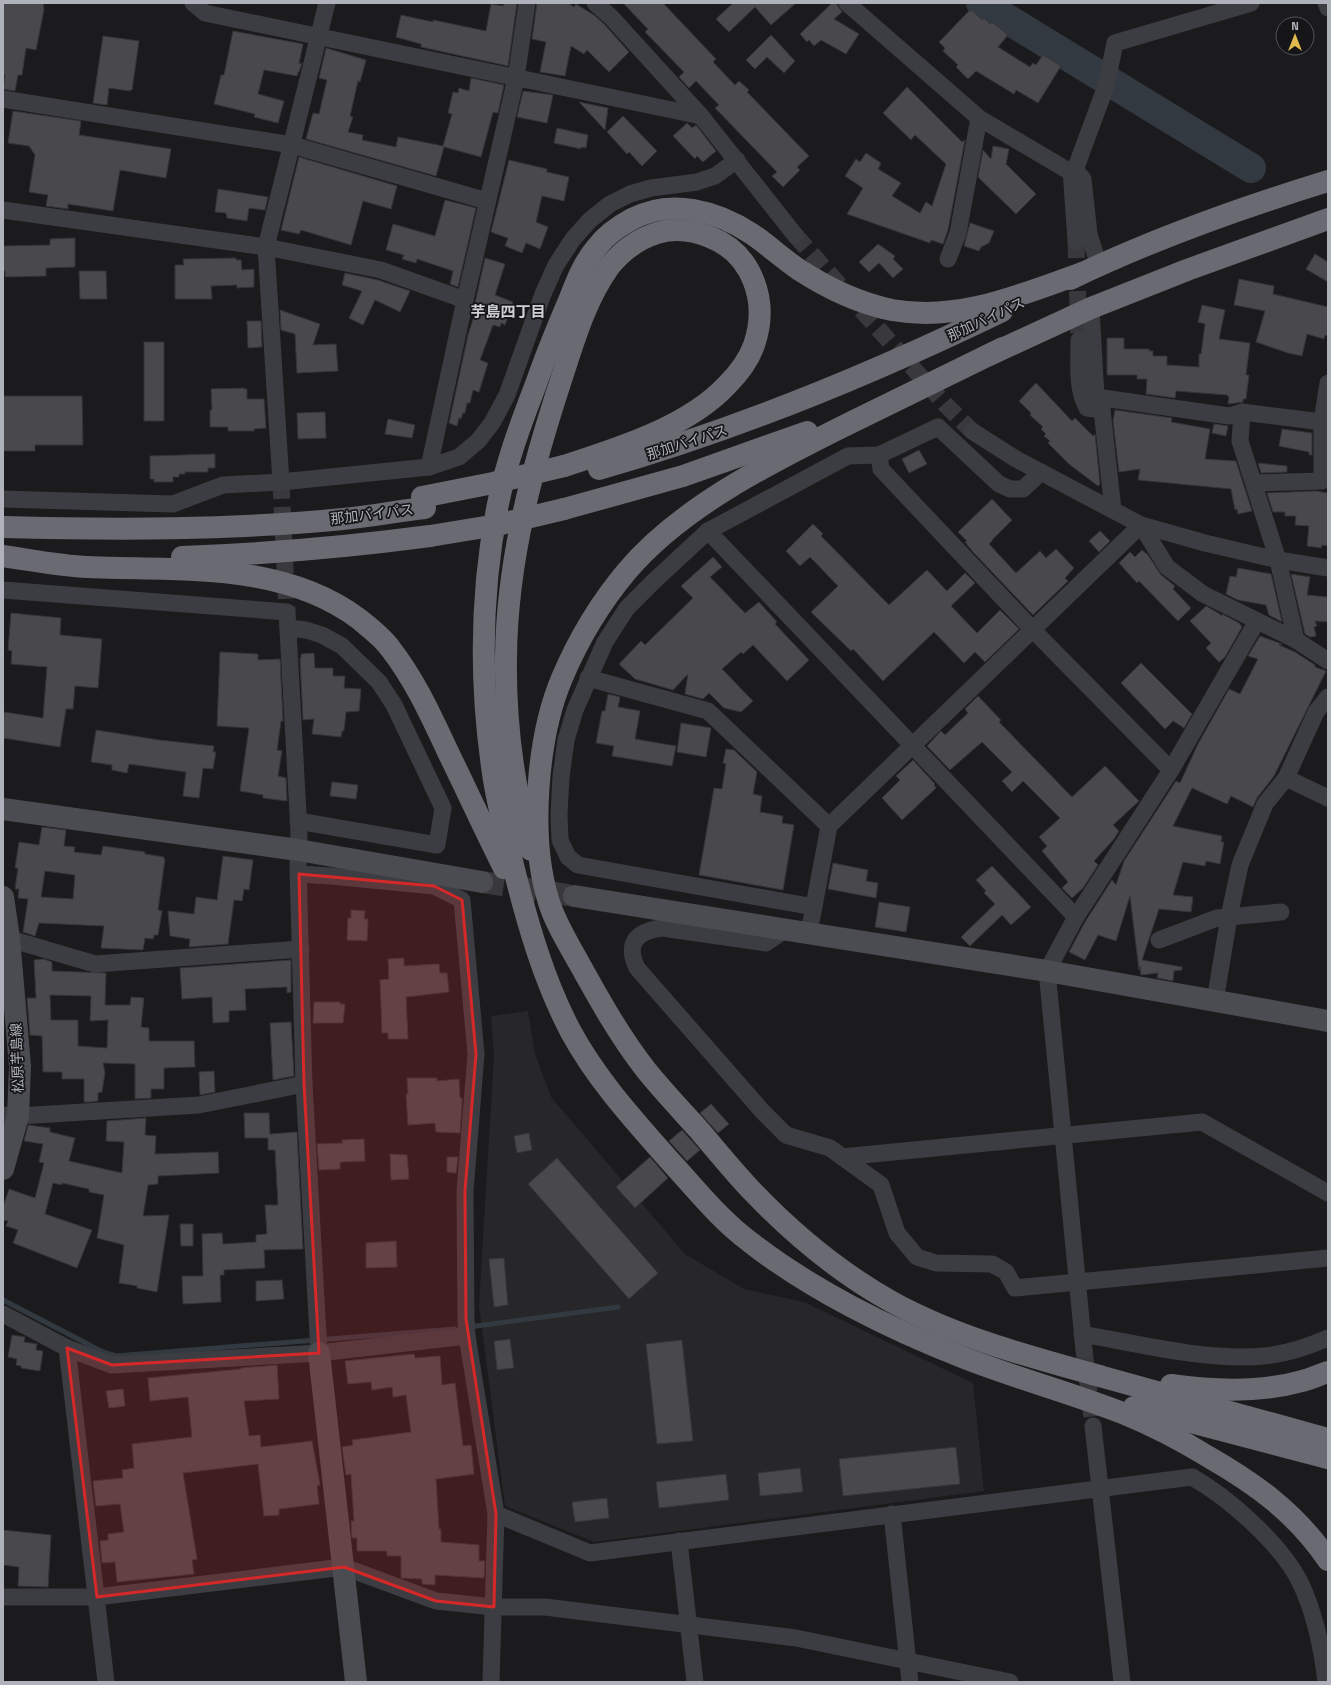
<svg xmlns="http://www.w3.org/2000/svg" width="1331" height="1685" viewBox="0 0 1331 1685" font-family="'Titillium Web','Noto Sans JP',sans-serif">
<rect width="100%" height="100%" fill="#1b1b1d"/>
<path fill="#27272a" d="M528 1011 535 1054 551 1097 685 1254 744 1289 804 1302 973 1383 984 1491 594 1542 505 1506 479 1306 494 1055 491 1016Z"/>
<g fill="none" stroke-linecap="round" stroke-linejoin="round">
<g stroke="#323940" stroke-width="5">
<path d="M3 1300 103 1352 116 1356 455 1329"/>
<path d="M469 1327 618 1307"/>
</g>
<path stroke="#323940" stroke-width="30" d="M981 3 1251 168"/>
</g>
<g fill="#48484d" stroke="#353539" fill-rule="evenodd">
<path d="M3 3H43L44 10 36 50 26 48 22 75H18L15 91 3 89 5 75H3Z"/>
<path d="M504 3H517L508 66 421 47V44L396 37 401 15 433 22V20L486 31 491 4 503 6Z"/>
<path d="M537 3H568L574 7 576 4 594 15 604 24 629 52 609 72 587 50 584 54 571 46 565 76 540 72 546 42 532 39Z"/>
<path d="M623 3H663L716 59 713 62 735 85 739 81 749 90 747 92 809 156 797 167 800 170 783 187 772 176 777 172 715 108 719 105 696 81 689 88 679 77 684 72 645 32 648 29Z"/>
<path d="M733 3H796L771 25 755 7 729 32 716 19Z"/>
<path d="M832 3H836L842 12 834 19 859 34 846 54 821 40 814 46 809 40 807 42 800 34Z"/>
<path d="M972 10 982 20 984 18 990 24 992 22 1008 35 998 47 1030 67 1033 63 1036 65 1043 55 1061 66 1038 103 1016 90 1014 94 976 71 968 79 956 67 958 65 943 51 945 48 939 42 969 11 970 12Z"/>
<path d="M233 31 303 44 299 64 302 63 299 72H298L297 76 264 70 258 94 284 101 278 123 254 117 255 114 214 104 221 75H224Z"/>
<path d="M771 35 795 61 784 73 767 57 755 69 746 60Z"/>
<path d="M103 36 139 41 132 90H130V91L109 88 107 105 93 103Z"/>
<path d="M326 48 366 60 360 82 358 81 350 116 353 117 348 132 363 135 362 140 396 147 398 137 443 146 452 114 448 113 453 92 458 93 459 88 469 91 471 78 504 85 498 113 493 112 481 157 444 147 436 176 306 139 313 113 319 114 327 80 319 78Z"/>
<path d="M907 87 962 142 965 140 948 230 943 244 931 240 930 243 847 214 863 188 845 176 856 159 860 162 866 153 881 163 878 169 901 183 892 196 920 213 926 202 932 206 946 164 915 135 911 140 883 113Z"/>
<path d="M523 91 553 95 547 123 517 117Z"/>
<path d="M579 102 608 108 605 130Z"/>
<path d="M13 111 81 121 79 135 171 149 166 178 120 170 113 211 68 204V209L46 206 48 195 29 192 35 155 29 146 8 143Z"/>
<path d="M623 116 657 151 642 166 629 152 627 154 607 132Z"/>
<path d="M687 123 692 128 696 125 716 151 703 162 697 156 695 159 673 136Z"/>
<path d="M557 128 588 135 586 148 581 147V149L554 143Z"/>
<path d="M993 146 1009 149 1006 164 1036 194 1016 214 978 177 983 150 991 159Z"/>
<path d="M299 157 397 186 391 209 363 201 351 245 301 230 299 234 281 230Z"/>
<path d="M509 160 547 169V172L569 177 564 201 542 196 536 222 548 227 540 249 526 243 522 253 505 246 508 238 491 232Z"/>
<path d="M218 189 268 197 265 210 249 208 247 221 227 218 226 213 215 212Z"/>
<path d="M445 200 476 208 458 287 450 284 453 271 417 259 416 263 402 259 404 255 386 250 393 224 435 236Z"/>
<path d="M970 223 994 231 989 243 981 247 979 251 964 246Z"/>
<path d="M75 238V267L46 268V276L5 277V271H3V246L50 245V239Z"/>
<path d="M878 244 895 256 893 259 903 269 893 278 879 263 869 272 859 262Z"/>
<path d="M1315 254 1328 262V282L1306 269Z"/>
<path d="M236 258V260H241L242 270 254 269V287L237 288V285L211 286 212 299H175V265H184L183 259Z"/>
<path d="M485 258 505 264 495 295 513 302 505 325 501 323 500 327 493 325 480 360 488 363 479 392 473 390 470 403H467L465 413H463L461 419 459 418 457 426 449 423 468 335 475 313 473 312Z"/>
<path d="M79 271H106L107 299H80Z"/>
<path d="M345 273 378 280 410 291 400 312 375 300 363 325 349 318 362 291 342 285Z"/>
<path d="M1239 279 1274 286 1273 294 1328 307V336L1325 335 1324 339 1307 334 1302 356 1288 353 1256 342 1265 311 1234 305Z"/>
<path d="M1202 305 1225 310 1219 339 1250 343 1246 375H1249L1246 399H1243V402L1228 404 1229 397 1227 395 1176 391 1175 398 1146 394 1147 379H1137V375H1107V338H1124V349H1149V351H1153V356H1167V365L1199 367V354H1201L1205 324 1198 322Z"/>
<path d="M280 310 320 324 313 345 336 344 338 371 297 373 295 334 281 330Z"/>
<path d="M247 321H261L262 347 248 348Z"/>
<rect x="144" y="342" width="20" height="79"/>
<path d="M1036 383 1072 421 1075 418 1093 436 1095 434 1100 484 1098 486 1069 464 1048 443 1050 441 1044 436 1046 434 1041 429 1043 427 1030 415 1031 413 1019 401Z"/>
<path d="M244 388V389H247V399H264L266 428 254 429V431H228V427H210V410H212L211 389Z"/>
<path d="M3 396H82L83 445H35V451H3Z"/>
<path d="M1115 410 1172 418 1171 422 1210 429 1205 459 1236 461 1252 511 1238 514 1237 509 1235 510 1231 489 1138 480 1140 469 1119 472 1113 421Z"/>
<path d="M325 412 326 438 298 439 297 413Z"/>
<path d="M388 419 415 425 412 438 385 434Z"/>
<path d="M1214 424 1228 426 1226 436 1212 433Z"/>
<path d="M1282 429 1312 433V455H1309V452L1279 446Z"/>
<path d="M919 450 927 464 909 473 902 459Z"/>
<path d="M215 454V468H208V472H185V474H179V477H173V482H154V479H150V456Z"/>
<path d="M1258 463 1287 466V472L1261 473Z"/>
<path d="M1316 491 1328 493V546L1322 545 1321 548 1307 546 1309 526 1295 525 1296 516H1285V512H1273L1267 493Z"/>
<path d="M992 499 1012 520 992 540V541L989 544 1016 573 1040 551 1046 558 1056 549 1074 568 1065 578 1068 581 1033 615 973 552 965 542 967 541 958 532Z"/>
<path d="M813 524 823 534 821 536 889 605 927 570 947 591 965 573 975 583 951 606 977 633 1000 610 1019 629 985 662 975 652 964 663 934 632 883 681 853 649 851 651 811 612 838 586 810 557 800 566 786 551Z"/>
<path d="M1100 531 1110 541 1099 552 1089 541Z"/>
<path d="M1142 550 1148 555 1161 575 1175 586 1173 589 1191 608 1178 621 1139 581 1137 583 1119 563 1130 552 1135 557Z"/>
<path d="M713 557 722 567 710 577 745 613 759 602 777 622 775 624 809 660 787 681 753 645 743 654 741 652 722 669 753 701 741 712 724 708 709 693 703 699 685 694 688 674 673 690 635 679 619 664 641 641 645 645 693 598 681 586Z"/>
<path d="M1238 568 1271 574 1282 622 1269 615 1266 605 1238 600 1226 594 1230 576 1236 577Z"/>
<path d="M1291 574 1310 577 1307 595 1328 597V622L1315 621 1317 626 1314 627 1316 636 1310 637 1305 634Z"/>
<path d="M1206 606 1218 613 1222 616V614L1239 623 1242 627 1225 657 1219 662 1206 648 1211 643 1190 621Z"/>
<path d="M11 613 61 618 60 635 102 639 98 688 75 686 73 709H66L60 747 3 738 4 712 43 718 47 667 11 664 12 651 8 650Z"/>
<path d="M1260 636 1282 644 1279 645 1295 652 1315 665V667L1326 671 1274 776 1257 798 1253 807 1231 796 1227 804 1192 788 1173 826 1222 836 1221 842H1224L1220 864 1206 861 1205 866 1183 862 1173 895 1193 897 1191 912 1159 909 1142 960 1182 967V970L1174 971 1173 981 1157 978 1158 973 1141 975 1140 966 1139 970 1130 896 1116 941 1098 935 1085 960 1069 952 1085 922 1112 880 1116 885 1124 861 1176 781 1180 783 1198 744 1229 689 1240 694 1258 659 1248 656Z"/>
<path d="M220 652 258 654V660L280 659 283 721H281L277 750 282 751 278 776 286 778 287 801 263 798V795L240 791 249 728 217 726Z"/>
<path d="M314 653 315 668H333V676H345L344 688 361 689 359 711 346 712 344 731H342L341 737 312 734 314 719 303 720 300 658H301V654Z"/>
<path d="M1141 663 1192 714 1184 728 1173 721 1165 729 1121 683Z"/>
<path d="M608 694 620 697 618 707 640 711 635 739 676 746 672 766 612 756 614 746 596 743 602 711H605Z"/>
<path d="M978 696 1001 720 999 722 1072 797 1105 766 1139 801 1113 825 1119 831 1114 839 1094 861 1098 865 1083 888 1072 898 1062 888 1068 882 1042 851 1047 846 1039 837 1060 818 1023 781 1012 792 1002 781 1012 772 982 742 950 770 927 746 941 731 945 735 968 713 965 709Z"/>
<path d="M681 723 711 728 706 757 677 752Z"/>
<path d="M96 730 159 740 214 746 213 752H216L213 769 203 768 199 798 183 796 186 772 129 764 127 773 112 770V765L91 762Z"/>
<path d="M726 749 734 750 757 772 753 794 762 796 760 812 783 816 782 823 794 825 783 890 699 875 714 788 722 789 726 764 723 763Z"/>
<path d="M913 760 935 784 934 785 936 788 902 820 882 798 900 780 896 776Z"/>
<path d="M332 782 358 785 356 799 330 796Z"/>
<path d="M42 827 66 830 64 846 75 847 74 852 101 855 103 846 145 852V854L164 857V859H165L158 910 162 911 158 935H154L153 939 145 938 143 950 101 948 104 926 39 923 35 936 23 932 28 899 18 898 19 889H15L18 868H15L19 842 39 845ZM45 871 75 875 73 899 41 897Z"/>
<path d="M223 856 253 860 249 890 244 889 242 901 234 900 228 944 189 947 190 939 170 936 168 911 194 914 196 897 217 900Z"/>
<path d="M833 863 868 870 866 881 878 883 876 898 828 889Z"/>
<path d="M992 866 1031 907 1011 925 1002 915 970 946 961 937 995 904 984 893 986 891 976 880Z"/>
<path d="M879 902 910 907 906 932 875 927Z"/>
<path d="M351 910 365 911 364 919H368L367 941 347 940 348 918H351Z"/>
<path d="M404 958V966L439 964 440 973H447L449 992 406 997 408 1039H388V1033H382L380 980 389 979 388 959Z"/>
<path d="M44 959 52 962V971L106 973 105 1005H130L131 997 144 998 141 1027 149 1028V1041H194L195 1067 164 1068V1089H151V1098L135 1099V1064L103 1063 105 1073 102 1092 98 1093V1101L91 1102H84V1079H62V1072H43L42 1036 30 1035 27 998H36L34 960ZM50 995 91 996 90 1021 108 1020 107 1048 78 1046V1020H51Z"/>
<path d="M291 960V992L287 993V987L245 989 246 1010 229 1011V1022L213 1023 212 997 182 999 180 968Z"/>
<path d="M314 1002H340V1004H345L343 1023H313Z"/>
<path d="M291 1022 294 1076 273 1080 270 1023Z"/>
<path d="M214 1071 215 1092 200 1095 199 1072Z"/>
<path d="M407 1078H437V1081L459 1079 460 1098H462V1104L460 1133 436 1132 435 1123 408 1125 406 1094H408Z"/>
<path d="M711 1104 729 1124 718 1133 700 1113Z"/>
<path d="M244 1113H269L270 1134 297 1132 303 1249 264 1250 265 1268 224 1270V1275H220L221 1302 183 1304 182 1276H203L202 1234 222 1233 223 1244 256 1242V1235L267 1234 265 1205H278L275 1150H268V1138H245Z"/>
<path d="M146 1118 145 1135 156 1136 155 1154 218 1152 219 1173 158 1176V1184L148 1185 143 1216 169 1215 157 1292 137 1288V1286L119 1283 124 1245 97 1238 104 1195 89 1192V1189L62 1183V1185L53 1183 45 1214 92 1230 77 1268 13 1243 18 1230 6 1226 8 1221 3 1220V1207L9 1189 35 1198 44 1163 39 1162 43 1144 24 1141 28 1125 50 1128V1132L75 1138 69 1161 122 1173 124 1142 106 1141 107 1121Z"/>
<path d="M682 1130 700 1150 687 1161 669 1141Z"/>
<path d="M529 1133 532 1150 517 1153 514 1136Z"/>
<path d="M364 1139 365 1161 342 1162 340 1163V1169L319 1170 317 1144 343 1143 342 1140Z"/>
<path d="M390 1154 407 1155 409 1179 391 1180Z"/>
<path d="M447 1157H458L456 1173 447 1172Z"/>
<path d="M650 1157 668 1178 635 1208 616 1187Z"/>
<path d="M557 1158 658 1273 629 1299 528 1184Z"/>
<path d="M180 1224H193V1246H181Z"/>
<path d="M396 1241 397 1267 366 1268V1243Z"/>
<path d="M504 1258 508 1305 494 1307 489 1259Z"/>
<path d="M282 1280 284 1299 256 1301V1281Z"/>
<path d="M12 1335 25 1337 24 1342 37 1344 36 1350 43 1351 40 1371 21 1368V1366L16 1365 17 1359 8 1357Z"/>
<path d="M510 1339 514 1368 497 1370 494 1341Z"/>
<path d="M682 1340 693 1441 657 1444 646 1344Z"/>
<path d="M414 1354 415 1358 440 1356 442 1385 455 1383 463 1446 471 1445 474 1474 436 1479 439 1529H441V1542L479 1545V1561H485L484 1578 435 1575V1585L422 1584V1579L401 1578V1556H387V1551H357V1538H352L351 1521H354L351 1474 346 1475 342 1447 353 1445 352 1440 411 1432 406 1395 393 1397 392 1387 372 1390 371 1382 348 1384 345 1361Z"/>
<path d="M277 1365 279 1399 244 1401 249 1436 260 1435 261 1447 312 1441 320 1485 317 1486 319 1504 279 1509V1515L264 1516 258 1464 183 1473 197 1559 192 1560 194 1574 117 1582 115 1562 102 1563 100 1541 108 1540V1534L124 1532 120 1504 96 1506 93 1481 123 1478 122 1470 134 1468 132 1444 192 1437 188 1397 150 1401 148 1378 241 1369V1368Z"/>
<path d="M123 1389 125 1406 109 1408 106 1391Z"/>
<path d="M956 1447 960 1484 843 1496 839 1459Z"/>
<path d="M800 1468 803 1492 760 1496 758 1473Z"/>
<path d="M726 1474 729 1500 659 1508 656 1482Z"/>
<path d="M607 1498 609 1518 575 1522 572 1502Z"/>
<path d="M3 1530 51 1535 48 1587 18 1586 19 1567 3 1565Z"/>
</g>
<g fill="none" stroke-linecap="round" stroke-linejoin="round">
<g stroke="#39393d" stroke-width="17" stroke-dasharray="17 8" stroke-linecap="butt">
<path d="M795 235 945 404 972 431"/>
<path d="M1076 241 1079 340"/>
<path d="M281 482 287 612"/>
<path d="M1084 1350 1093 1426"/>
</g>
<path stroke="#39393d" stroke-width="22" stroke-dasharray="22 11" stroke-linecap="butt" d="M482 882 574 896"/>
<g stroke="#3c3d42" stroke-width="17">
<path d="M193 3 205 13 701 116"/>
<path d="M595 3 611 17 701 116 795 235"/>
<path d="M847 3 979 118 1067 170H1075L1106 86 1115 43 1251 3"/>
<path d="M1326 3 1328 8"/>
<path d="M3 99 292 145 487 201"/>
<path d="M1071 170 1076 241"/>
<path d="M1075 170 1083 179 1089 234 1099 266"/>
<path d="M3 210 266 247 381 270 465 300"/>
<path d="M948 259 958 233 979 118"/>
<path d="M1091 308 1096 397 1102 410 1113 510"/>
<path d="M1079 340C1079 363 1076 388 1087 408L1102 410"/>
<path d="M1096 397 1229 416 1242 412 1322 422 1328 418"/>
<path d="M1242 412 1240 441 1278 560 1296 640"/>
<path d="M972 431 1016 459 1141 525 1205 543 1278 560 1328 568"/>
<path d="M879 455 881 469 1033 630 1171 770"/>
<path d="M429 467 465 300 516 78 527 3"/>
<path d="M281 482 266 247 327 3"/>
<path d="M1254 483 1322 481V422L1328 383"/>
<path d="M3 499 173 504 223 485 281 482 429 467 459 457 478 441 492 423 507 395 543 294 556 265 573 239 590 220 610 204 630 194 651 188 697 182 715 176 737 160"/>
<path d="M1141 525 1167 567 1203 594 1296 640 1328 661"/>
<path d="M708 531 1076 917 1171 770 1257 621"/>
<path d="M3 590 287 612 299 832 298 867 304 1084 319 1353"/>
<path d="M288 628 306 630 322 635 342 646 379 682 394 705 443 808 437 845 298 821"/>
<path d="M588 678 708 711 829 826"/>
<path d="M1286 778 1328 798"/>
<path d="M299 874 331 876 434 886 462 900 476 1054 465 1191 466 1319 467 1336 496 1514 590 1553 1192 1477C1229 1498 1281 1544 1300 1582 1315 1613 1322 1648 1326 1682"/>
<path d="M814 907 578 865 568 857 560 840 559 814 561 777 566 740 575 710 605 642 627 608 654 581 708 531 848 456 879 455 938 427 999 484 1010 489H1023L1041 472"/>
<path d="M1076 917 1047 971 1084 1350"/>
<path d="M786 929 766 943 662 928C637 931 625 943 637 968L762 1111 786 1135 830 1148 881 1185 897 1233 917 1257 936 1263 992 1264 1006 1272 1015 1288 1328 1258"/>
<path d="M809 933 829 826 1141 525"/>
<path d="M3 937 95 964 301 949"/>
<path d="M1159 940 1217 918 1281 912"/>
<path d="M1215 1001 1229 917 1240 865 1265 804 1286 778 1316 712 1328 697"/>
<path d="M3 1115 18 1116 199 1105 304 1084"/>
<path d="M842 1157 1202 1122 1328 1193"/>
<path d="M3 1314 67 1348 112 1365 319 1353 467 1336"/>
<path d="M1082 1334C1139 1344 1205 1361 1264 1356 1286 1354 1307 1347 1328 1338"/>
<path d="M67 1348 106 1682"/>
<path d="M1093 1426 1122 1682"/>
<path d="M892 1514 910 1682"/>
<path d="M679 1541 695 1682"/>
<path d="M3 1597H97L344 1567 436 1601 494 1607H545L796 1638 1010 1682"/>
<path d="M491 1682 496 1514"/>
</g>
<g stroke="#4a4c51" stroke-width="22">
<path d="M3 809 298 850 482 882"/>
<path d="M574 896 1047 971 1328 1021"/>
<path d="M3 897 9 938 20 1066 18 1116 3 1169"/>
<path d="M319 1353 356 1682"/>
</g>
<g stroke="#696a72" stroke-width="22">
<path d="M1082 273C1020 295 959 322 892 310 858 303 827 288 798 269 782 258 768 245 752 234 717 211 671 198 632 219 619 226 606 235 597 247 584 262 577 280 570 298 558 326 546 355 536 384 521 423 506 463 498 504 480 594 480 690 494 780 499 810 507 840 514 869 528 925 544 981 571 1032 597 1080 634 1120 669 1160 695 1188 719 1219 750 1242 810 1289 890 1329 962 1357 1015 1378 1072 1393 1125 1414 1154 1426 1181 1440 1207 1456 1256 1484 1296 1513 1328 1560"/>
<path d="M1070 279C1153 239 1240 208 1328 181"/>
<path d="M1003 348C952 373 901 398 850 423 774 461 683 505 627 571 601 602 578 640 562 678 537 737 529 837 548 899 554 921 568 943 579 963 599 999 620 1037 646 1070 663 1091 681 1110 699 1130 717 1151 734 1172 752 1191 793 1234 840 1273 892 1302 958 1338 1031 1357 1103 1377 1178 1398 1253 1419 1328 1439"/>
<path d="M989 355 1091 308 1187 270 1328 219"/>
<path d="M599 469C739 429 872 374 1002 311"/>
<path d="M564 509 683 476 807 432"/>
<path d="M3 527C117 530 230 530 343 519 371 516 398 511 425 508"/>
<path d="M3 556C31 560 60 566 88 567 179 571 282 561 359 619 370 628 382 637 390 648 415 680 431 716 448 752 467 791 485 830 504 868"/>
<path d="M182 557C265 554 347 547 430 536"/>
<path d="M531 850C513 786 505 723 506 657 507 560 532 468 562 377 574 340 586 299 609 267 621 252 638 239 657 233 674 228 693 230 710 237 753 254 769 302 754 345 749 359 738 374 727 385 688 427 617 449 564 466"/>
<path d="M1171 1385C1214 1391 1260 1393 1302 1381 1311 1379 1319 1375 1328 1372"/>
<path d="M1134 1407 1328 1458"/>
</g>
<g stroke="#696a72" stroke-width="22">
<path d="M422 497 493 483 564 466"/>
<path d="M430 536 497 525 564 509"/>
</g>
</g>
<path fill="#d62828" fill-opacity="0.2" stroke="#d62828" stroke-width="3" stroke-linejoin="round" d="M299 874 434 886 462 900 476 1054 465 1191 466 1319 496 1514 494 1607 436 1601 344 1567 97 1597 67 1348 112 1365 319 1353 304 1084Z"/>
<g text-anchor="middle" stroke-width="3.5" stroke-linejoin="round" paint-order="stroke">
<g font-size="14" fill="#afb2bb" stroke="#161618">
<text transform="translate(986 319) rotate(-25)" y="5">那加バイパス</text>
<text transform="translate(687 442) rotate(-18)" y="5">那加バイパス</text>
<text transform="translate(372 514) rotate(-7)" y="5">那加バイパス</text>
<text transform="translate(17 1058) rotate(-92)" y="5">松原芋島線</text>
</g>
<g font-size="15" font-weight="bold" fill="#cfd1d7" stroke="#161618">
<text x="508" y="317">芋島四丁目</text>
</g>
</g>
<rect width="1331" height="1685" fill="none" stroke="#afb2bb" stroke-width="8"/>
<g transform="translate(1295 36)"><circle r="19" fill="#161618" stroke="#535459"/>
<path d="M0-3L7 15L0 10L-7 15Z" fill="#e3bb4d"/>
<text y="-6" font-size="11" font-weight="bold" text-anchor="middle" fill="#afb2bb">N</text>
</g>
</svg>
